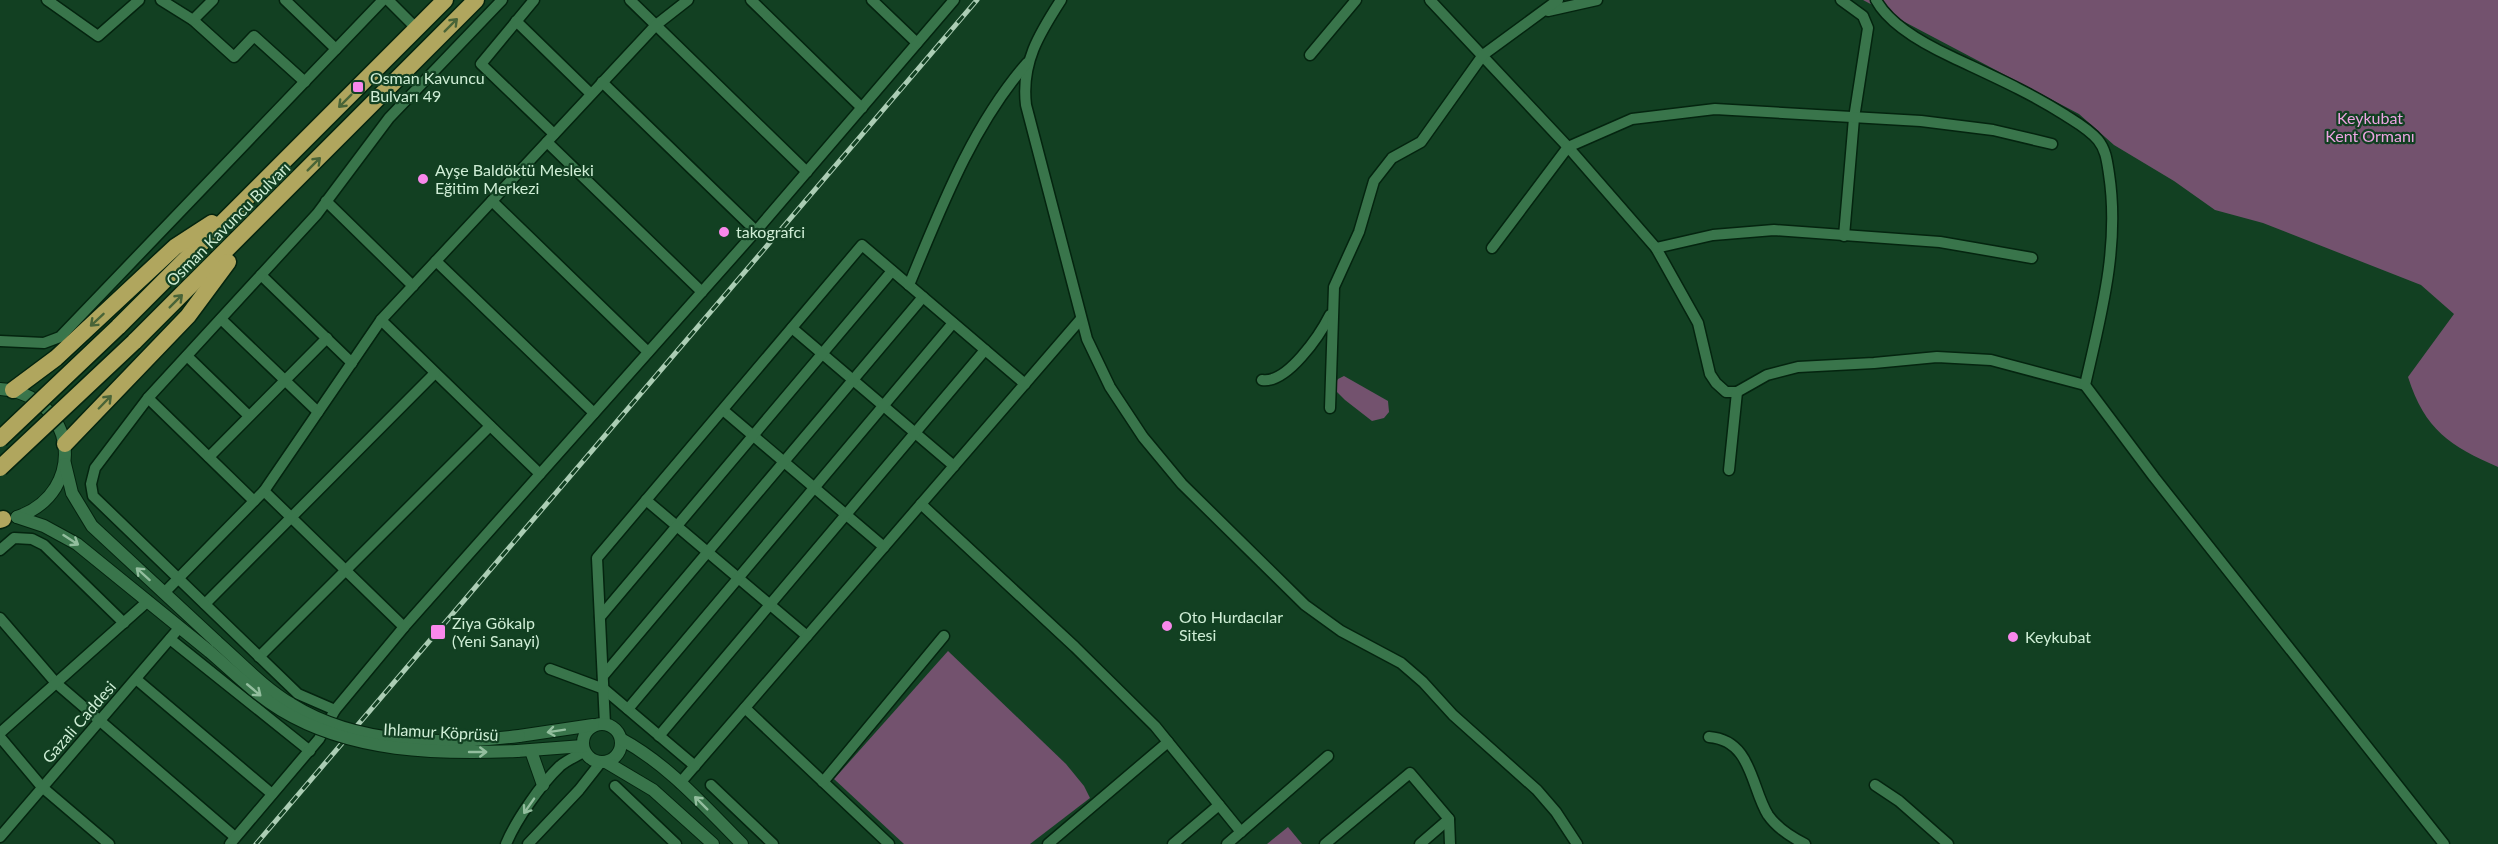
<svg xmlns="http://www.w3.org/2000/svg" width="2498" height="844" viewBox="0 0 2498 844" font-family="Lato,sans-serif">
<rect width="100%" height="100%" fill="#124022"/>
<g fill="#73526e">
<path d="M1863 0H2498V467C2450 446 2425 430 2408 377L2454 314 2421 285 2263 223 2215 210 2174 181 2114 145 2079 114Z"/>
<path d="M1344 376 1388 401 1389 412 1384 418 1372 421 1345 400 1336 391 1335 384 1338 379Z"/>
<path d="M948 651 1066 764 1084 786 1090 798 1030 844H904L834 779Z"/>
<path d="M1288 827 1302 844H1267Z"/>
</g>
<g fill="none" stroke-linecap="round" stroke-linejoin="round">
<defs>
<g id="minor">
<path d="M47 0 98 36 139 0"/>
<path d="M161 0 193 20 234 57 254 36 305 82"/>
<path d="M285 0 336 49"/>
<path d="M388 0 417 29"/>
<path d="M534 0 481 64 554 134"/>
<path d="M630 0 807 172"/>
<path d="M751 0 862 108"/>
<path d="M872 0 917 43"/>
<path d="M1061 0C1039 34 1021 63 1026 105L1087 339 1110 387 1143 437 1182 484 1305 605 1341 631 1401 663 1423 682 1453 715 1537 790 1556 812 1577 844"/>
<path d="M1430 0 1568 147 1656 248 1698 323 1710 374 1716 383 1726 392H1737L1767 375 1798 367 1874 363 1937 357 1991 360 2085 385"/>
<path d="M1841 0 1863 16 1868 28 1854 118 1844 236"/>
<path d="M1876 0C1890 26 1926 45 1952 57 1990 75 2029 92 2065 115 2076 122 2089 129 2098 140 2106 150 2107 161 2109 174 2120 246 2101 315 2085 385L2154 477 2444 844"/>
<path d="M1548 11 1597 0"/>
<path d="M193 20 213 0"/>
<path d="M516 21 591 94"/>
<path d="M1310 55 1356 0"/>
<path d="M602 82 756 231"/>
<path d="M547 142 702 292"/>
<path d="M326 201 413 286"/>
<path d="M492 201 648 352"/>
<path d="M1492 248 1568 147 1632 119 1715 109 1921 121 1993 130 2052 144"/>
<path d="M1656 248 1713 235 1774 230 1940 242 2032 258"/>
<path d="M436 261 594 413"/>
<path d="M261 275 352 363"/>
<path d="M909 285C941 208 972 126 1027 63"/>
<path d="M221 319 318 412"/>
<path d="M381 320 540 474"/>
<path d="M792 328 954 466"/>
<path d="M0 341 44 343 60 337 383 0"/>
<path d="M187 356 249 416"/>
<path d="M1262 380C1287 384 1320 335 1330 315"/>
<path d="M148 398 254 501"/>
<path d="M1330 408 1334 287 1359 232 1374 181 1392 158 1421 142 1483 55 1558 0"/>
<path d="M723 410 884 547"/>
<path d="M209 457 327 338"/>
<path d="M1729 470 1737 392"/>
<path d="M264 491 404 627"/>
<path d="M646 500 807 636"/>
<path d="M921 504 1075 647 1155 726 1241 832"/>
<path d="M0 550 14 538 32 539 44 545 124 623"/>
<path d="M164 593 264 491 381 320 656 25 688 0"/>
<path d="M205 604 435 373"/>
<path d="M600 617 892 271"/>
<path d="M0 618 56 683 235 837"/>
<path d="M170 639 310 751"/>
<path d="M259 657 490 426"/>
<path d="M550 669 604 689 695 766"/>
<path d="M603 676 923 297"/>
<path d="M136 679 272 794"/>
<path d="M745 708 889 844"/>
<path d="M628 709 953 323"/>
<path d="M335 710 298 694 93 496 91 484 95 468 148 398 317 214 389 118 502 0"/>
<path d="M605 724 597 558 862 245 1025 384"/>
<path d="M0 733 148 601"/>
<path d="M659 736 985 350"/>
<path d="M0 737 42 787 109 844"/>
<path d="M1709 737C1752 740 1751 788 1768 815 1777 828 1791 837 1805 844"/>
<path d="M823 782 944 636"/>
<path d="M680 783 1080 320"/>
<path d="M711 785 773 844"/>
<path d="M1875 785 1899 801 1948 844"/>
<path d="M615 786 676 844"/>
<path d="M0 837 180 627"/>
<path d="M230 844 319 739 335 710 404 627 756 231 954 0"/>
<path d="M506 844C516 820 541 784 560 766 567 760 577 756 585 751"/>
<path d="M528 844 579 790 601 762"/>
<path d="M1048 844 1168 742"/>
<path d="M1173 844 1219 805"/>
<path d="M1227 844 1328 756"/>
<path d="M1325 844 1410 773 1449 819 1450 844"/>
<path d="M1420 844 1449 819"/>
</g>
<g id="tertiary">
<path d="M0 389C77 395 89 492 17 517"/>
<path d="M65 464 72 493 92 526 217 642"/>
<path d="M17 517 44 526 77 544 210 652"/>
<circle cx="602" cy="743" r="19"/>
<path d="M519 736 593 725"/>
<path d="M621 739C669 765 704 806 742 844"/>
<path d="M517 751 583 746"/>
<path d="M531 751 543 785"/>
<path d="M606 762 653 790 713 844"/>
</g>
<g id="trunk">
<path d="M118 327 445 0"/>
<path d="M134 342 476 0"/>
<path d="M13 390 56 358 175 247 212 223"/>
<path d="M65 444 188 316 228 262"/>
<path d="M0 520 3 519"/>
</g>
</defs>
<use href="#minor" stroke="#04240f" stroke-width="13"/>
<use href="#tertiary" stroke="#04240f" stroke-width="14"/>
<use href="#trunk" stroke="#04240f" stroke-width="19"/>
<use href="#minor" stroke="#39754b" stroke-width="10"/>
<use href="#tertiary" stroke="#39754b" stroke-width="12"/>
<use href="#trunk" stroke="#b0a65e" stroke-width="16"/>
<defs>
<path id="rail" d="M256 844 977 0"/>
</defs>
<use href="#rail" stroke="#abcdb4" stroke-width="5"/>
<use href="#rail" stroke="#124022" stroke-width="3" stroke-dasharray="9" stroke-linecap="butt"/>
<defs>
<g id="tertiary-bridge">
<path d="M217 642C241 663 264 688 291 704 358 746 443 745 519 736"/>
<path d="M210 652C233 672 255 694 281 710 352 753 437 754 517 751"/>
</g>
<g id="trunk-bridge">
<path d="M0 439 118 327"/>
<path d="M0 468 134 342"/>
</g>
</defs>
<use href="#tertiary-bridge" stroke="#04240f" stroke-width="14" stroke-linecap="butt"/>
<use href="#trunk-bridge" stroke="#04240f" stroke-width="19" stroke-linecap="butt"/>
<use href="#tertiary-bridge" stroke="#39754b" stroke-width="12"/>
<use href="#trunk-bridge" stroke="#b0a65e" stroke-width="16"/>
</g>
<defs><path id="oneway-shaft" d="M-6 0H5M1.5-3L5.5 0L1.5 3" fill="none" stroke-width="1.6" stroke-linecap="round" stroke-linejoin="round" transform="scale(1.5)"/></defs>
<g stroke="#496437">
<use href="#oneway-shaft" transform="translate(451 25) rotate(-45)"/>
<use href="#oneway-shaft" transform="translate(345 101) rotate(135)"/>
<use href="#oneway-shaft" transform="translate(314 164) rotate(-45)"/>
<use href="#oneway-shaft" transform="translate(176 301) rotate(-45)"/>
<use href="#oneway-shaft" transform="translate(97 320) rotate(137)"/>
<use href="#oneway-shaft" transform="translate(105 402) rotate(-46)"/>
</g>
<g stroke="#93be9e">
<use href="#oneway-shaft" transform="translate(71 540) rotate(33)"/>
<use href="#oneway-shaft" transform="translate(143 574) rotate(-138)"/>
<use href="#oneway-shaft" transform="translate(254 690) rotate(40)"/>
<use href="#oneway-shaft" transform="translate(556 731) rotate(171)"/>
<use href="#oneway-shaft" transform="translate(478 752)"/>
<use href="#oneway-shaft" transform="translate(701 803) rotate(-135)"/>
<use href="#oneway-shaft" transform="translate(529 806) rotate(125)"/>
</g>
<g fill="#f888eb" stroke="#124022" stroke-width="2">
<rect x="352" y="81" width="12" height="12" rx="3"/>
<circle cx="423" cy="179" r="6"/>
<circle cx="724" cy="232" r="6"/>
<circle cx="1167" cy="626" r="6"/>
<rect x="430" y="624" width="16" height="16" rx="3"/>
<circle cx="2013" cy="637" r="6"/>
</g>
<g text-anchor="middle" stroke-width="4.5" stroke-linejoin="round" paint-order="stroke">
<g font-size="16" fill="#cfeed6" stroke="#124022" text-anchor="start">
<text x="370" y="84">Osman Kavuncu<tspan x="370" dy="18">Bulvarı 49</tspan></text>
<text x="435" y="176">Ayşe Baldöktü Mesleki<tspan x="435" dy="18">Eğitim Merkezi</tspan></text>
<text x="736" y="238">takografci</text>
<text x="1179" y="623">Oto Hurdacılar<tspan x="1179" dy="18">Sitesi</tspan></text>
<text x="452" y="629">Ziya Gökalp<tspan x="452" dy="18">(Yeni Sanayi)</tspan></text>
<text x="2025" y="643">Keykubat</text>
</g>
<g font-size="16" fill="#eda4e3" stroke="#124022">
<text x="2370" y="124">Keykubat<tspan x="2370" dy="18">Kent Ormanı</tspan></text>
</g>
<g font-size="16" fill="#cfeed6" stroke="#124022">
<text transform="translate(228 224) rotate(-45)" y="6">Osman Kavuncu Bulvarı</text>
<text transform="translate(79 722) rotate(-49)" y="6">Gazali Caddesi</text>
<text transform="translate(441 732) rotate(3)" y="6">Ihlamur Köprüsü</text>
</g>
</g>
</svg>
